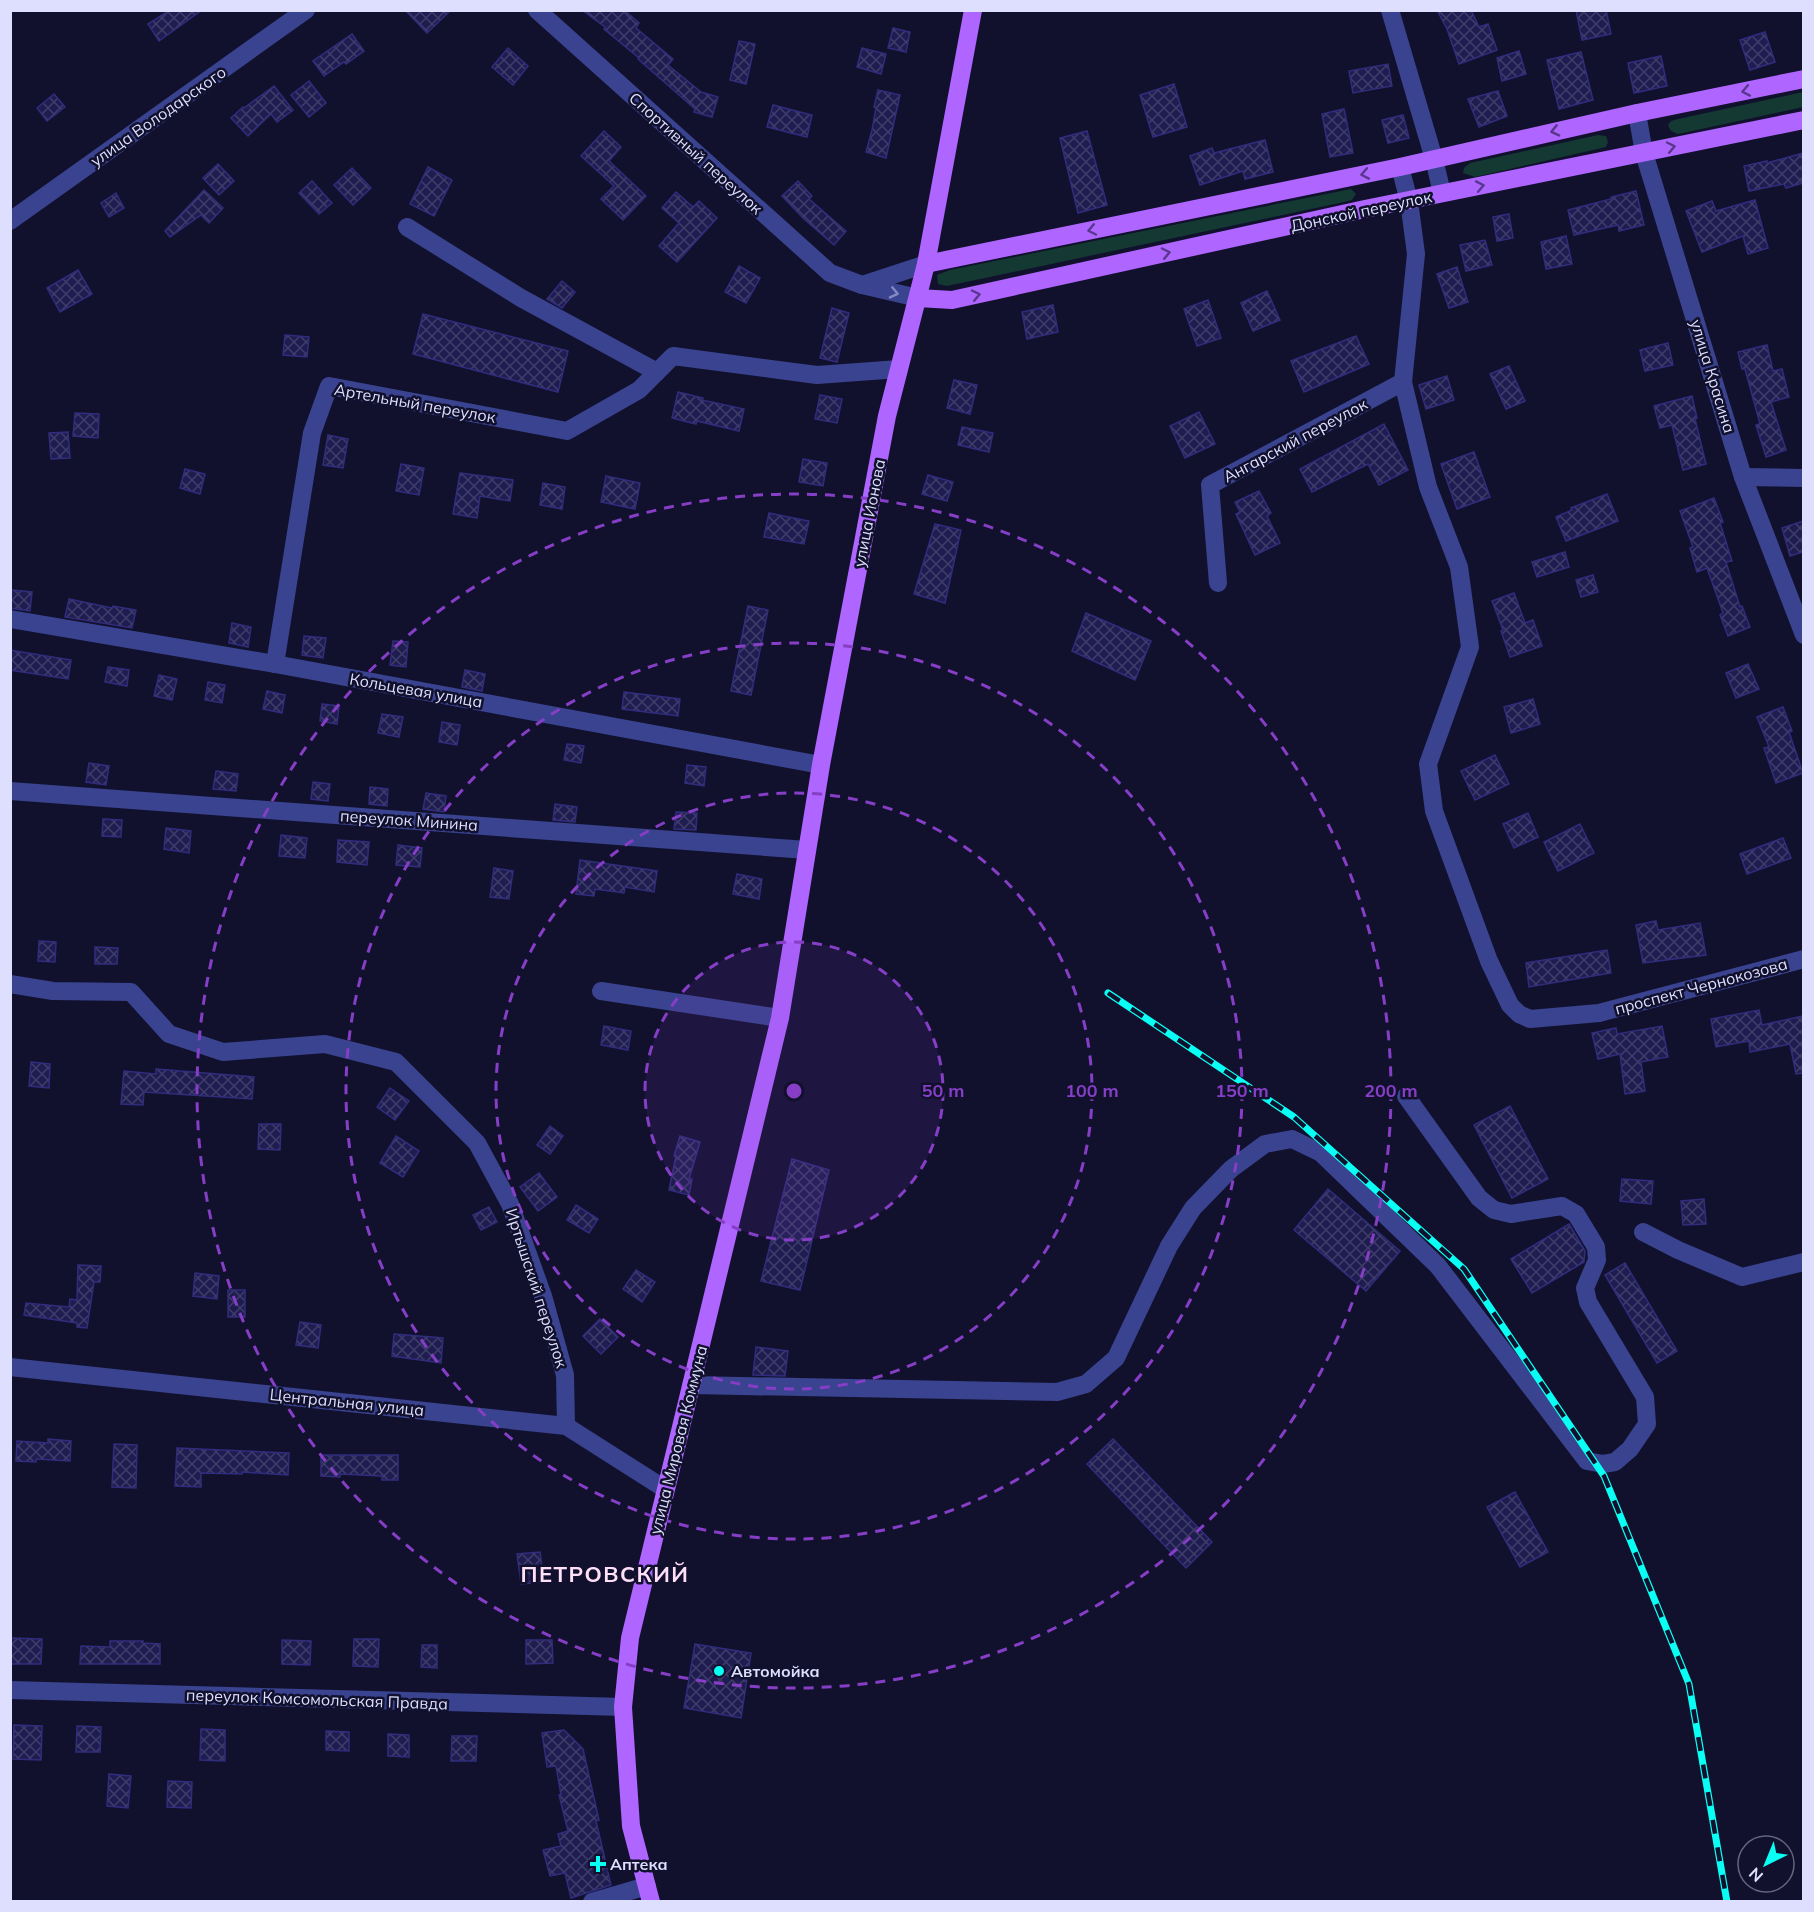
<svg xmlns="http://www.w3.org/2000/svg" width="1814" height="1912" viewBox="0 0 1814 1912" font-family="Mulish,sans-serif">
<defs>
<pattern id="building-cross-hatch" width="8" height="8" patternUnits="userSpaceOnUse" patternTransform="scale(1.5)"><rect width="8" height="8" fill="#1f1c50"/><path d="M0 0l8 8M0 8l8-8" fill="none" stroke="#3f3d6a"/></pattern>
</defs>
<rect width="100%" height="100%" fill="#11112e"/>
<g fill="#133932">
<path d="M1803 92V107L1683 133 1677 134 1670 130 1668 125 1671 121 1678 119Z"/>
<path d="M1598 135 1606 136 1608 142 1606 147 1475 177 1463 173 1464 168 1470 163Z"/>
<path d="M1351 189 1356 194 1352 200 1344 202 947 286 938 284 937 275 950 270Z"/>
</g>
<g fill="url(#building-cross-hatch)" stroke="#312c7d" stroke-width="1.5">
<path d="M170 10H202L159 41 148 24Z"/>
<path d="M405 10H451L427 33Z"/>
<path d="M582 10H624L639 23 636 28 673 59 668 65 701 92 718 97 712 117 694 112 695 109 638 59 639 58 604 29 605 27Z"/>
<path d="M1437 10H1471L1479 27 1488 24 1497 50 1459 64 1447 29Z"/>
<path d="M1576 10H1606L1611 34 1582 40Z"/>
<path d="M893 28 910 32 906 52 888 48Z"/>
<path d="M1765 32 1775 62 1750 70 1740 40Z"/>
<path d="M352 34 364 51 346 64 344 62 324 76 313 61Z"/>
<path d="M739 41 755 44 746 84 730 80Z"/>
<path d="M508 48 528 66 513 85 492 67Z"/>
<path d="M862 48 886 54 881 74 857 67Z"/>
<path d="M1519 51 1526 74 1502 81 1497 58Z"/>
<path d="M1581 52 1593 100 1559 109 1547 60Z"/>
<path d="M1661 56 1667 86 1634 93 1628 63Z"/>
<path d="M1388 64 1392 86 1353 93 1349 71Z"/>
<path d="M309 81 326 103 309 117 291 95Z"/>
<path d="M1174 84 1187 127 1153 137 1140 95Z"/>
<path d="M274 86 293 110 277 122 271 114 248 136 231 118 243 107 244 108Z"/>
<path d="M878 90 900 95 886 158 866 152 872 130 876 108 874 107Z"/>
<path d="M1498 91 1507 116 1479 127 1468 99Z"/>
<path d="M54 94 65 107 47 121 37 108Z"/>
<path d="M773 105 812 115 807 137 767 127Z"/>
<path d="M1344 109 1353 153 1330 157 1322 114Z"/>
<path d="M1403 115 1409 138 1388 143 1382 120Z"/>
<path d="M604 131 621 147 609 161 646 196 623 220 601 199 614 186 581 156Z"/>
<path d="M1087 131 1107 205 1078 213 1060 138Z"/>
<path d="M1265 140 1273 172 1245 179 1243 171 1200 185 1190 156 1212 148 1214 153Z"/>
<path d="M1803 153V183L1786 188 1784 184 1749 191 1744 166 1767 161V163Z"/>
<path d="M218 164 234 181 219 195 203 178Z"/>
<path d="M428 167 452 180 434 216 410 204Z"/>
<path d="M352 168 371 188 353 205 334 185Z"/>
<path d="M312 181 332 203 319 214 299 193Z"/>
<path d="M798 181 812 196 809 199 846 231 834 245 804 219 782 196Z"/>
<path d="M204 190 223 208 209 223 201 215 170 237 165 231Z"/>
<path d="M1636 191 1644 225 1619 231 1618 225 1574 235 1568 210 1611 199V197Z"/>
<path d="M676 192 693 207 699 201 717 218 677 262 659 246 679 223 662 208Z"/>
<path d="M116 193 124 208 109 217 101 203Z"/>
<path d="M1755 200 1768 248 1748 254 1743 236 1702 252 1686 211 1712 201 1716 211Z"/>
<path d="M1509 214 1513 238 1497 241 1493 217Z"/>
<path d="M1566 236 1572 264 1546 269 1541 242Z"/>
<path d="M1485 240 1492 265 1466 271 1460 245Z"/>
<path d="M739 266 760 278 746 303 725 292Z"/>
<path d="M1457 267 1468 302 1449 308 1437 274Z"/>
<path d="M78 270 92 294 60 312 47 288Z"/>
<path d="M562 281 575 292 562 308 547 299Z"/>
<path d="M1267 291 1280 320 1253 331 1241 303Z"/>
<path d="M1208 300 1221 338 1197 346 1184 309Z"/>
<path d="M1053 305 1058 332 1027 339 1022 312Z"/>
<path d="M832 308 849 313 837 362 820 358Z"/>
<path d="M423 314 568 351 558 392 413 354Z"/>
<path d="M285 335 309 337 307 357 283 355Z"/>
<path d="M1356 336 1369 364 1304 392 1291 361Z"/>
<path d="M1668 343 1673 365 1645 371 1640 350Z"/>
<path d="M1767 345 1773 371 1782 369 1789 397 1771 402 1786 450 1766 457 1756 425 1760 424 1745 369H1742L1738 352Z"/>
<path d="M1509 366 1525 401 1506 409 1490 374Z"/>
<path d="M1447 376 1454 400 1426 409 1419 385Z"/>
<path d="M954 380 977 385 970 414 947 408Z"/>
<path d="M678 392 703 398 702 400 744 409 739 431 697 421 696 424 672 418Z"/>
<path d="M820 395 842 399 837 423 815 419Z"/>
<path d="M1692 396 1697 418 1695 419 1706 464 1683 470 1672 425 1660 428 1654 406Z"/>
<path d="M1199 412 1215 444 1185 458 1170 426Z"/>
<path d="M75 413 99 414 98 438 73 436Z"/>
<path d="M1384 424 1408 470 1379 485 1368 464 1312 492 1300 469Z"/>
<path d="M962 427 993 433 989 452 958 445Z"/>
<path d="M68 432 70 458 51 459 49 433Z"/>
<path d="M328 435 348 439 343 468 323 465Z"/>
<path d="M1474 452 1490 497 1457 509 1441 464Z"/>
<path d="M803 459 827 463 823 486 799 482Z"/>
<path d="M401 464 424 468 419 495 396 491Z"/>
<path d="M185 469 205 474 200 494 180 488Z"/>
<path d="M460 473 513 480 510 501 480 496 477 518 453 514Z"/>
<path d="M928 475 953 482 947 501 922 494Z"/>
<path d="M606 476 640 483 635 509 601 502Z"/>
<path d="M543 483 565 487 562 509 540 505Z"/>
<path d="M1259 491 1271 513 1267 516 1280 543 1255 555 1236 514 1240 512 1235 502Z"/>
<path d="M1607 494 1618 521 1566 541 1556 517 1572 510 1571 508Z"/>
<path d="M1714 498 1723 522 1720 523 1732 561 1726 562 1740 607 1742 606 1750 627 1728 636 1720 615 1723 613 1707 568 1697 572 1690 548 1693 547 1680 511Z"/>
<path d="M769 513 809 521 804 544 764 537Z"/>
<path d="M1803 521V552L1790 556 1782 528Z"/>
<path d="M935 524 961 530 945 603 914 594Z"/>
<path d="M1565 552 1569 567 1537 577 1532 562Z"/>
<path d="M1593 575 1598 592 1581 597 1576 580Z"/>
<path d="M12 590 32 592 30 611 10 608Z"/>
<path d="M1514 593 1525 623 1533 620 1542 646 1510 657 1501 631 1503 630 1492 601Z"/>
<path d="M69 599 112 608 113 606 136 610 132 628 65 617Z"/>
<path d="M748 606 768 610 751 695 731 691Z"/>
<path d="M1086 613 1151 641 1135 680 1072 651Z"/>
<path d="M232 623 251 627 248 647 229 643Z"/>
<path d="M304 636 326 638 323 658 302 655Z"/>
<path d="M393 641 408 642 406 667 390 665Z"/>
<path d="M10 650 71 660 68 679 10 670Z"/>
<path d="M1748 664 1759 689 1736 698 1726 673Z"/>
<path d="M108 667 129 670 127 686 105 682Z"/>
<path d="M465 670 485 674 482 691 462 687Z"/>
<path d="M159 675 177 679 172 700 154 696Z"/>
<path d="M208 682 225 685 222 703 205 700Z"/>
<path d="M267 691 285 695 282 713 263 709Z"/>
<path d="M624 692 680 699 678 716 622 709Z"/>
<path d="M1533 699 1540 724 1511 733 1504 707Z"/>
<path d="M322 704 339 706 337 724 320 721Z"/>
<path d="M1783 707 1792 731 1789 732 1803 773 1776 783 1764 748 1769 747 1757 717Z"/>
<path d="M382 714 403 717 399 737 378 733Z"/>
<path d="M442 722 460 725 457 745 439 742Z"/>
<path d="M567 744 584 746 581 763 564 760Z"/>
<path d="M1495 755 1509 784 1475 800 1461 771Z"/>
<path d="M89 763 109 766 106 785 86 782Z"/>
<path d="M687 765 706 767 704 786 685 783Z"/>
<path d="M216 771 238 774 236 791 213 789Z"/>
<path d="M313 782 330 784 328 801 311 799Z"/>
<path d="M370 787 388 789 387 806 369 804Z"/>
<path d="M426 793 446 796 444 812 423 809Z"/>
<path d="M555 804 577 807 575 822 553 820Z"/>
<path d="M676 812 697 813 696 830 674 829Z"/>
<path d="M1528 813 1538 837 1514 848 1503 824Z"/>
<path d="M103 819 122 820 121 837 102 836Z"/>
<path d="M1580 824 1594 853 1558 871 1544 842Z"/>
<path d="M166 828 191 831 189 853 164 849Z"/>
<path d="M281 835 307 838 305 858 279 856Z"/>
<path d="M1783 838 1791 858 1747 874 1740 854Z"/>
<path d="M338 840 369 842 367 865 337 862Z"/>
<path d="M398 845 422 848 420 867 396 865Z"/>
<path d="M580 860 657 871 654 892 625 887 624 893 595 889 594 896 576 894Z"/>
<path d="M494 868 513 871 509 899 490 897Z"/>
<path d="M737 874 762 879 759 899 733 894Z"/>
<path d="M1656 921 1658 930 1700 923 1706 955 1643 963 1636 925Z"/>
<path d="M39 941 56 942 55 962 38 961Z"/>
<path d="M95 947 118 948 117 964H95Z"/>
<path d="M1607 950 1611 973 1529 987 1526 963Z"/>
<path d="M1759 1010 1762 1025 1803 1016V1073L1796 1074 1790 1044 1750 1052 1749 1041 1716 1047 1711 1019Z"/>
<path d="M604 1026 631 1031 628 1050 601 1045Z"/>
<path d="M1662 1026 1668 1057 1641 1062 1645 1091 1625 1094 1620 1054 1598 1059 1592 1033 1616 1028 1617 1034Z"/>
<path d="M31 1062 50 1064 49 1088 29 1086Z"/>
<path d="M156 1069 254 1077 252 1099 144 1092 143 1105 121 1104 124 1071 156 1074Z"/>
<path d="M390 1088 409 1101 395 1120 377 1107Z"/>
<path d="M1510 1106 1548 1179 1512 1198 1474 1125Z"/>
<path d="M259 1124H281L280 1150 258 1149Z"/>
<path d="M550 1126 563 1136 550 1154 537 1145Z"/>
<path d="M396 1136 419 1151 403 1177 380 1163Z"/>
<path d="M680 1136 700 1142 689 1179H692L689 1195 669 1190 676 1156H674Z"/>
<path d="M792 1159 829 1170 800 1290 761 1281Z"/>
<path d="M539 1173 557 1197 538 1211 520 1187Z"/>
<path d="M1622 1179 1653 1181 1651 1204 1620 1201Z"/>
<path d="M1328 1189 1400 1251 1366 1291 1294 1230Z"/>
<path d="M1704 1199 1706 1224 1683 1225 1681 1201Z"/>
<path d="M576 1205 598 1219 589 1233 567 1220Z"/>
<path d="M489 1207 497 1222 481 1230 473 1215Z"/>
<path d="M1569 1224 1585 1251 1584 1262 1532 1293 1511 1259Z"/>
<path d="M1625 1263 1677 1351 1657 1363 1605 1275Z"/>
<path d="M78 1265 101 1266 100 1282H94L87 1328 77 1327V1323L24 1315 26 1303 69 1307 70 1299 77 1300Z"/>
<path d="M636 1270 655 1282 642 1302 623 1289Z"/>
<path d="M195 1273 219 1276 217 1299 193 1296Z"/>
<rect x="228" y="1290" width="17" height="27"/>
<path d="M600 1319 618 1337 601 1354 583 1336Z"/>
<path d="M300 1322 321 1325 318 1348 296 1345Z"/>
<path d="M394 1334 443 1338 441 1363 392 1356Z"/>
<path d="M756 1347 788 1351 785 1376 753 1375Z"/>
<path d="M48 1439 71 1441 70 1461 36 1459V1462L16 1461 17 1441 48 1443Z"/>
<path d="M1113 1439 1212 1542 1186 1568 1087 1464Z"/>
<path d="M114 1444 137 1445 136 1488 112 1487Z"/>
<path d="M177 1448 289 1453 288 1475 242 1472V1474L201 1473V1487L175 1486Z"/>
<path d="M321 1455H398V1480H382V1476L340 1474V1477L321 1476Z"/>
<path d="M1515 1492 1548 1552 1520 1567 1487 1507Z"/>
<path d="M540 1552 544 1582 521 1584 517 1554Z"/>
<path d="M11 1638 42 1639 41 1664H10Z"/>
<path d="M354 1639H379L378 1667 353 1666Z"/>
<path d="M282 1640 311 1641 310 1665 282 1664Z"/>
<path d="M526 1640H552L553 1663 526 1664Z"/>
<path d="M110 1641H143V1643L160 1644V1664H80L81 1646 110 1647Z"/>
<path d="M695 1644 751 1653 741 1718 684 1708Z"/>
<path d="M422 1645H437V1668L421 1667Z"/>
<path d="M14 1725 42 1726 41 1760 13 1759Z"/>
<path d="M77 1726 101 1727 100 1752H76Z"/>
<path d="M201 1729 225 1730V1761L200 1760Z"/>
<path d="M564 1730 583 1749 599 1820 596 1821 611 1885 571 1898 565 1873 550 1876 543 1850 561 1846 558 1834 568 1831 559 1795H561L556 1766 547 1767 542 1733Z"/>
<path d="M326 1731 349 1732V1751L326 1750Z"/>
<path d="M388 1734 409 1735V1757L388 1756Z"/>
<path d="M452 1736H477L476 1761H451Z"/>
<path d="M109 1774 131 1776 128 1808 107 1806Z"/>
<path d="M168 1781 192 1782 191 1808 167 1807Z"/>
</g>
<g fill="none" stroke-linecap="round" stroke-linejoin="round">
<g stroke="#3a438f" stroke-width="18">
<path d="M537 10 830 273 862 285"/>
<path d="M1390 10 1434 159 1442 193"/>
<path d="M1637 113 1644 153 1743 477 1804 635"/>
<path d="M1400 167 1409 201 1416 254 1403 382 1428 487 1459 567 1470 647 1428 764 1434 811 1489 961 1510 1005 1519 1014 1530 1019 1599 1013 1804 959"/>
<path d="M10 221 306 10"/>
<path d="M407 227 521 298 657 372"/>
<path d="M918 298 862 285 926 264"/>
<path d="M1743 477 1804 478"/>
<path d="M1218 583 1210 485 1403 382"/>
<path d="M10 619 275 664 821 765"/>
<path d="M275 664 312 433 329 386 567 431 639 390 673 356 817 375 899 369"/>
<path d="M10 791 807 850"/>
<path d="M10 984 53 991 131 992 169 1034 223 1052 325 1044 396 1062 477 1143 510 1204 543 1296 565 1375 566 1426"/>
<path d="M601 991 780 1018"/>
<path d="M1643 1232 1678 1250 1742 1277 1804 1262"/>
<path d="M10 1367 566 1426 665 1489"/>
<path d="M691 1385 1057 1392 1086 1384 1116 1358 1169 1246 1193 1208 1231 1169 1265 1144 1292 1139 1321 1153 1438 1266 1587 1461 1603 1464 1615 1462 1630 1449 1647 1424 1645 1397 1588 1302 1585 1288 1597 1260 1596 1247 1576 1214 1562 1206 1511 1214 1494 1210 1479 1198 1406 1096"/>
<path d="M10 1690 623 1707"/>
<path d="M592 1902 647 1886"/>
</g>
<g stroke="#af65ff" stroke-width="18">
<path d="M926 264 1400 167 1637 113 1804 79"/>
<path d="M918 298 952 300 1365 209 1804 120"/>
<path d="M651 1902 631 1826 623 1707 630 1638 780 1018 821 765 887 416 926 264 973 10"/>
</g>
<defs>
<path id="rail" d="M1108 993 1294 1117 1464 1269 1604 1476 1689 1684 1727 1902"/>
</defs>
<use href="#rail" stroke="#0afff4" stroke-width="7"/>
<use href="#rail" stroke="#11112e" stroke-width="4.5" stroke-dasharray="14" stroke-linecap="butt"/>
</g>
<defs><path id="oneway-chevron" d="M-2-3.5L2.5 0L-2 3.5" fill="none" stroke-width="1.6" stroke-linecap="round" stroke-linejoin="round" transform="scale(1.5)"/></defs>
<g stroke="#58378c">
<use href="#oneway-chevron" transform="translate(1746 91) rotate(169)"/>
<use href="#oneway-chevron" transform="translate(1555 131) rotate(167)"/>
<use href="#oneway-chevron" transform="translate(1671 147) rotate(-12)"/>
<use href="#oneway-chevron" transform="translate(1365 174) rotate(169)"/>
<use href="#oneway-chevron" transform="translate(1480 186) rotate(-11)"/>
<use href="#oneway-chevron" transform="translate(1092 230) rotate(168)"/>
<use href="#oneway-chevron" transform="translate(1166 253) rotate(-12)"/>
<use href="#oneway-chevron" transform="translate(976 295) rotate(-12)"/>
</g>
<use stroke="#8489c1" href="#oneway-chevron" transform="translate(894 293) rotate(13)"/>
<circle cx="794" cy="1091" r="149" fill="#853ec5" fill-opacity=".12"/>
<g fill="none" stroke="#853ec5" stroke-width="3" stroke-dasharray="10 8">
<circle cx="794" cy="1091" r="149"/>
<circle cx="794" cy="1091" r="298"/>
<circle cx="794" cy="1091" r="448"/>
<circle cx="794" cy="1091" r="597"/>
</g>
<g fill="#0afff4" stroke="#11112e" stroke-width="2">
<circle cx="719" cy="1671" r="6"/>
<path d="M595 1855h6v6h6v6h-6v6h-6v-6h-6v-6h6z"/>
</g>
<g text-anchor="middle" stroke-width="5" stroke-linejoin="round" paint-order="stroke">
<g font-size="16" fill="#dedfff" stroke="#11112e">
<text transform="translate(158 116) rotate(-35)" y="6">улица Володарского</text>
<text transform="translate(696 153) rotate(42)" y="6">Спортивный переулок</text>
<text transform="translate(1361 211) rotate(-12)" y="6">Донской переулок</text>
<text transform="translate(1713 376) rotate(73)" y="6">улица Красина</text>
<text transform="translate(415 403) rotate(10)" y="6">Артельный переулок</text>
<text transform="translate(1295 440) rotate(-28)" y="6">Ангарский переулок</text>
<text transform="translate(869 513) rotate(-79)" y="6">улица Ионова</text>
<text transform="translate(416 690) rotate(10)" y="6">Кольцевая улица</text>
<text transform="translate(409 820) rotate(4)" y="6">переулок Минина</text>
<text transform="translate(1701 986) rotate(-15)" y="6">проспект Чернокозова</text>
<text transform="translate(537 1288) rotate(72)" y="6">Иртышский переулок</text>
<text transform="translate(347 1402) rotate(6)" y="6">Центральная улица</text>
<text transform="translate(678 1440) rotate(-76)" y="6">улица Мировая Коммуна</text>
<text transform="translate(317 1699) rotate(2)" y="6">переулок Комсомольская Правда</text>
</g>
<g font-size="16" font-weight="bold" fill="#dedfff" stroke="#11112e" text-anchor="start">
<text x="731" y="1677">Автомойка</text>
<text x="610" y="1870">Аптека</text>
</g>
<g font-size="22" font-weight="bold" letter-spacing="1.5" fill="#ffe0f8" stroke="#11112e">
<text x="605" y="1582">ПЕТРОВСКИЙ</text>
</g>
</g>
<circle cx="794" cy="1091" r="9" fill="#853ec5" stroke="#11112e" stroke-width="3"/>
<g font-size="18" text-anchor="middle" font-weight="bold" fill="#853ec5" stroke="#11112e" stroke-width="5" stroke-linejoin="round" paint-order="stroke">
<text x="943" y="1097">50 m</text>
<text x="1092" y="1097">100 m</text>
<text x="1242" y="1097">150 m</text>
<text x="1391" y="1097">200 m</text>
</g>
<rect width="1814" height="1912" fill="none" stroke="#dedfff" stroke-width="24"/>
<g transform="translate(1766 1864) rotate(223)"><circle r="28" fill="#11112e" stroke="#636382" stroke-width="1.5"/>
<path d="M0-4.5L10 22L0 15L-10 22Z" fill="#0afff4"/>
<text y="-9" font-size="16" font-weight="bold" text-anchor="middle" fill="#dedfff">N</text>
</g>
</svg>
